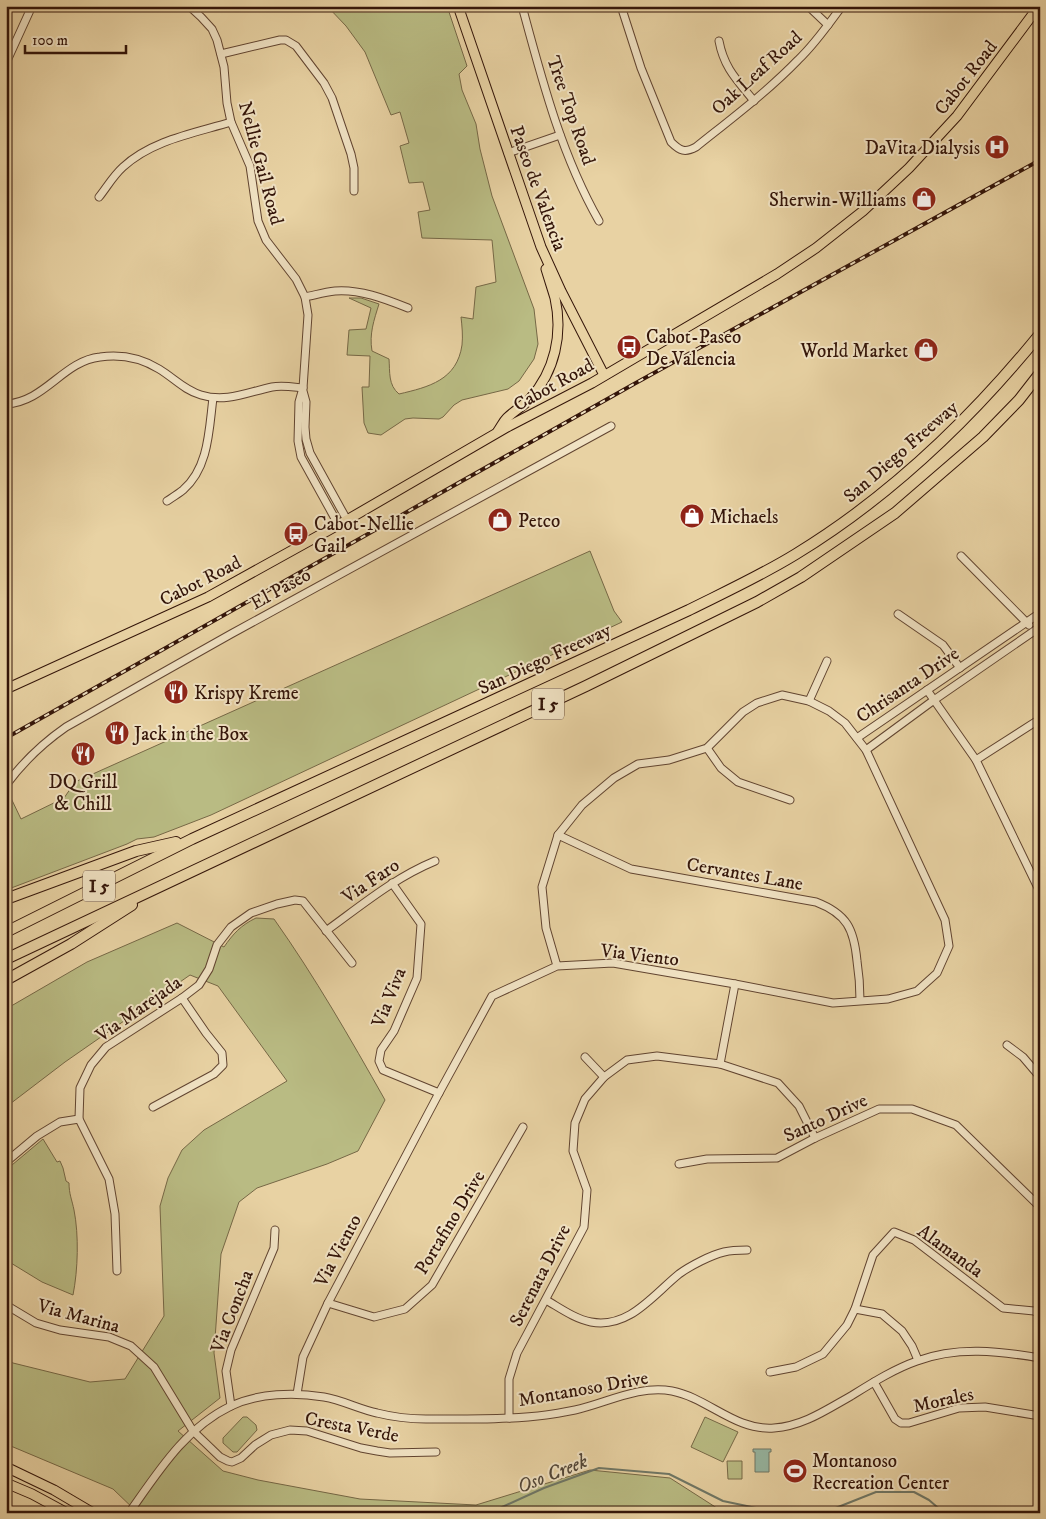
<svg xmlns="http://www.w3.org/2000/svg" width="1046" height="1519" viewBox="0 0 1046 1519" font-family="'IM FELL DW Pica',serif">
<rect width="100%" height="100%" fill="#e8d2a3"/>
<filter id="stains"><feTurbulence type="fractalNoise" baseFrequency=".004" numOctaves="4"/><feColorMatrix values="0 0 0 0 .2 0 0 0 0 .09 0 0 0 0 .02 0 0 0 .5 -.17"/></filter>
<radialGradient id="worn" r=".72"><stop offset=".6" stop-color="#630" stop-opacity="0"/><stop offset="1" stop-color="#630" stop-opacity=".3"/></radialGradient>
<g fill="#b9bb83" stroke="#766846">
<path d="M327 6H362L364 9 369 6H447L467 66 459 74 462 90 476 124 480 149 492 196 534 309 538 344 534 359 519 381 508 389 462 400 454 405 443 417 439 419 413 418 405 419 381 435 368 433 364 423 362 387H369L370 356 347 355 349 330 366 329 371 308 349 298H361L379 304C374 320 369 334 372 351L389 359C390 372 388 385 399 394 429 387 457 380 462 345 463 336 462 326 461 317L473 319 476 287 496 282 492 240 422 238 418 212 430 210 423 182 409 183 400 146 409 143 400 112 391 115 365 52 346 26Z"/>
<path d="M590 551 614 611 622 622 211 815 154 837 137 839 127 844 6 890V801L10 796 21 819 64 798 75 782Z"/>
<path d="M256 918 274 919C315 977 350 1038 385 1100L358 1151 327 1164 257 1188 239 1202 221 1254 214 1353 220 1398 178 1431 223 1471 258 1480 360 1499 476 1505 590 1470 670 1478 720 1510 722 1513H138L113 1489 6 1444V1359L13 1363 90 1382 125 1379 164 1316 160 1206 168 1178 182 1150 204 1130 287 1081 218 986 190 975 65 1062 6 1107V1009L87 962 177 923 224 947C233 934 241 925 256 918Z"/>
<path d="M43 1139 57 1162 60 1161 63 1168 66 1181 69 1183C69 1194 72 1200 74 1210 79 1235 78 1270 73 1295L42 1282 6 1260V1170Z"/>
<path d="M243 1417H247L256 1425 257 1430 237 1452H233L223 1443V1438Z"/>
<path d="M705 1417 738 1432 723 1462 691 1447Z"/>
<path d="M727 1461H742V1479H728Z"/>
</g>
<path fill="#97b8a4" stroke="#6f7766" d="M753 1449H771V1452H769V1472H755V1452H753Z"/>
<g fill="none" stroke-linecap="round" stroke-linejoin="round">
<g stroke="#6f7766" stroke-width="2">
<path d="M489 1513 544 1488 599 1468 669 1474 723 1501 761 1509 768 1513"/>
<path d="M823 1513 876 1492H914L929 1500 944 1513"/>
</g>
<defs>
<g id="minor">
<path d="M189 6 201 17 212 29 217 40 224 67 227 103 231 122 250 166 258 221 266 240 296 279 305 297 308 315 303 388 299 402 298 441 301 457 338 524"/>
<path d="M522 6C542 80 561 154 599 221"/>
<path d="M621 6 641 68 671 142C680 151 685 153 696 147 731 119 767 92 798 60 815 44 828 25 842 6"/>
<path d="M808 6 828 25"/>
<path d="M719 41C724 68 737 80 754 101"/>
<path d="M221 54 280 40H286L296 46 324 83 332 98 351 154 354 168V191"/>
<path d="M6 63 32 6"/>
<path d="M508 153 560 135"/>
<path d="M99 197C107 187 113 176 123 167 152 140 195 133 231 122"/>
<path d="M305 297C315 295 325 292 335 291 360 289 385 299 408 308"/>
<path d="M303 391 306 402 305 427 306 439 310 453 347 520"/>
<path d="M6 404C45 402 63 361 100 357 121 354 141 358 159 369 174 378 184 390 201 395 226 403 248 392 272 387 282 385 293 387 303 388"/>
<path d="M167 501C173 497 178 494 183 490 209 468 209 429 213 398"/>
<path d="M961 556 1029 625"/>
<path d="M898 614 943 645 960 668"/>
<path d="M927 690 976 760 1040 892"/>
<path d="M809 701 827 661"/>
<path d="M857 738 1040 613"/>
<path d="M707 748 721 768 738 782 790 800"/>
<path d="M866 750 934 700 1040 627"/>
<path d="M976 760 1040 719"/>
<path d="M6 785C23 762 43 743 66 727L231 634 611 426"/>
<path d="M558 835 631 869 816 902C847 914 854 929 857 961 859 974 860 987 860 1000"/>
<path d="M392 883 421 924 417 978 394 1031 381 1050 379 1061 383 1070 439 1093"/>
<path d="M326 931C362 905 394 878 435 861"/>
<path d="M1007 1045 1023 1057 1040 1077"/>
<path d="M585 1057 604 1077"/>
<path d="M720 1064 735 984"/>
<path d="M153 1107 214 1074 223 1065 222 1053 206 1033 182 998"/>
<path d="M6 1162 37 1136 60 1122 79 1119"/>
<path d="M679 1164 707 1159 777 1158 815 1138 879 1109H912L956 1125 1040 1207"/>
<path d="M117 1271 115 1214 109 1179 79 1119 80 1088 91 1065 106 1047 182 998 199 985 209 969 217 945 231 927 251 913 277 904 295 900 303 901 352 963"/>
<path d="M546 1300C560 1308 575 1319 591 1322 629 1329 653 1295 679 1274 690 1266 711 1255 724 1252 732 1250 740 1250 747 1250"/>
<path d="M328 1303 374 1317 405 1309 432 1285 523 1127"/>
<path d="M6 1305 36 1323 60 1330 109 1337 131 1346 154 1367 193 1431 220 1457 228 1461 232 1462 241 1458 255 1445 271 1435 290 1430 307 1431 361 1448 377 1451 390 1453 436 1452"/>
<path d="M855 1309 882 1314 902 1331 912 1346 918 1360"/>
<path d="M770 1372 796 1367 823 1354 847 1325 855 1309 873 1255 894 1232 914 1240 1003 1308 1034 1311 1040 1314"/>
<path d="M874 1382 895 1419 901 1423H909L959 1408 985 1407 1040 1416"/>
<path d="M297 1394 303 1357 328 1303 439 1093 492 996 557 966 613 963 735 984 833 1003 888 999 917 991 937 973 949 946 945 920 866 750 845 723 829 711 809 701 782 695 757 703 743 712 707 748 669 760 638 764 614 778 582 805 558 835 542 887 546 928 557 966"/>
<path d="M231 1406 226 1371 231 1350 274 1248 275 1230"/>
<path d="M509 1418V1379L517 1353 584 1227 587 1190 573 1151 575 1123 585 1099 604 1077 627 1060 657 1056 720 1064 778 1083 799 1106 815 1138"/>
<path d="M129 1513C158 1472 185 1428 231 1406 259 1393 294 1392 324 1397 342 1400 359 1409 377 1413 393 1417 410 1419 426 1419 464 1419 508 1420 546 1415 555 1414 565 1412 575 1410 607 1403 638 1385 672 1391 708 1398 735 1431 774 1428 803 1426 826 1410 851 1396 872 1383 894 1369 917 1361 957 1346 999 1351 1040 1358"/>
</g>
<g id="major">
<path d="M458 6 541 247 561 291 604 375"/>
<path d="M498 431C501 427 503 422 507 418 514 411 523 406 530 399 555 371 563 334 555 298 552 288 549 279 546 269"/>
<path d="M6 689 208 597 347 520 509 426 592 383 777 274 816 248 863 211 909 168 957 116 1039 6"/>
<path d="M6 1467 54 1490 93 1513"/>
<path d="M6 1483 32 1494 67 1513"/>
</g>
<g id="highway">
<path d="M6 899 136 851 176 842"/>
<path d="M6 932 192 839 689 610C725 592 762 575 796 554 891 496 970 420 1040 334"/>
<path d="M6 959 586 686 757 602 801 577 895 513 983 437 1019 400 1040 373"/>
<path d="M6 980 71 944 132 905"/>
</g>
</defs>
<use href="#minor" stroke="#614430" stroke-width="9"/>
<use href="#major" stroke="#341509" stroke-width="11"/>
<use href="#highway" stroke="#341509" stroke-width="12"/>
<use href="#minor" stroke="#f0e2c3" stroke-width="7"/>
<use href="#major" stroke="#e8d2a3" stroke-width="9"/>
<use href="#highway" stroke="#e8d2a3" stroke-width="10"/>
<defs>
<path id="rail" d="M6 738 634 384 1040 160"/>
</defs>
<use href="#rail" stroke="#341509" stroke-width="4"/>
<use href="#rail" stroke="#f0e2c3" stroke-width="2" stroke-dasharray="5.5" stroke-linecap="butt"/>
</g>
<defs>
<symbol id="hospital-disc" viewBox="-11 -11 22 22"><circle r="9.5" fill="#8f2418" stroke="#f0e2c3"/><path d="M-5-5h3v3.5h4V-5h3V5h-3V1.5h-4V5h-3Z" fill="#fff"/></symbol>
<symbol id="shop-disc" viewBox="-11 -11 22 22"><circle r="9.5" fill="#8f2418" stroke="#f0e2c3"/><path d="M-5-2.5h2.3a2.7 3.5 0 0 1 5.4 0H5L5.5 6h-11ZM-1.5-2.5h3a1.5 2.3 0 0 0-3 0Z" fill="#fff"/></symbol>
<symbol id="bus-disc" viewBox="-11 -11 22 22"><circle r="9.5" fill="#8f2418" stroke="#f0e2c3"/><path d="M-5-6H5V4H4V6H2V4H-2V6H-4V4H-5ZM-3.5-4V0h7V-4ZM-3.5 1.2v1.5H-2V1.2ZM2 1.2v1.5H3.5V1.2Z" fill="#fff"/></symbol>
<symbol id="restaurant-disc" viewBox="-11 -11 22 22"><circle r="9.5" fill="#8f2418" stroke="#f0e2c3"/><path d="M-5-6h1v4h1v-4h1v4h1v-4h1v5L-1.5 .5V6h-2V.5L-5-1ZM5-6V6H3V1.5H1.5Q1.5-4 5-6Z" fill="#fff"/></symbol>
<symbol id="stadium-disc" viewBox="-11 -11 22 22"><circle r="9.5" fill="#8f2418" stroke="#f0e2c3"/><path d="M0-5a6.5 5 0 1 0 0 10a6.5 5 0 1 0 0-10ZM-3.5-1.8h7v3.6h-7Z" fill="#fff"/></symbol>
</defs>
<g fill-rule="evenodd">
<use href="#hospital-disc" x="983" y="133" width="28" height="28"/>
<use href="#shop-disc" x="910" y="185" width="28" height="28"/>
<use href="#bus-disc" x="615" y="333" width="28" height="28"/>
<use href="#shop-disc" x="912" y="336" width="28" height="28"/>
<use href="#shop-disc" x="678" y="502" width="28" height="28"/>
<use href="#shop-disc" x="486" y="506" width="28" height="28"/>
<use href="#bus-disc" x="282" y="520" width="28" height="28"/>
<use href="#restaurant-disc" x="162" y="678" width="28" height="28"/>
<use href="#restaurant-disc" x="103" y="719" width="28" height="28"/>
<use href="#restaurant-disc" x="69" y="740" width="28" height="28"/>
<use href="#stadium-disc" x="781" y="1457" width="28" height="28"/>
</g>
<g text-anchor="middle" stroke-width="4" stroke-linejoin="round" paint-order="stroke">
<g fill="#f0e2c3" stroke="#6c5241" stroke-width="1">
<rect x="532" y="688.5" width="32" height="31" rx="4"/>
<rect x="83" y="870.5" width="32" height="31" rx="4"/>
</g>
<g font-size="18" font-weight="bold" fill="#341509">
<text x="548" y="710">I 5</text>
<text x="99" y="892">I 5</text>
</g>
<g font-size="19" fill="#341509" stroke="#f0e2c3">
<text transform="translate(756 72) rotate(-42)" y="7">Oak Leaf Road</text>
<text transform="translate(965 77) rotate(-52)" y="7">Cabot Road</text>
<text transform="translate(572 110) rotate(71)" y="7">Tree Top Road</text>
<text transform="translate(262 163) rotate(75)" y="7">Nellie Gail Road</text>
<text transform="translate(539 188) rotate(70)" y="7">Paseo de Valencia</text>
<text transform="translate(553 384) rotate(-29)" y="7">Cabot Road</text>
<text transform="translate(900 451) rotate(-41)" y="7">San Diego Freeway</text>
<text transform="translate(200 580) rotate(-27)" y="7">Cabot Road</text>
<text transform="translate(280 588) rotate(-29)" y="7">El Paseo</text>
<text transform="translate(544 658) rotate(-25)" y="7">San Diego Freeway</text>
<text transform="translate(907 684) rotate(-34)" y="7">Chrisanta Drive</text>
<text transform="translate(745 873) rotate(10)" y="7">Cervantes Lane</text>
<text transform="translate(370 880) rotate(-34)" y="7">Via Faro</text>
<text transform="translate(640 954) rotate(7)" y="7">Via Viento</text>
<text transform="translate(388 997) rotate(-68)" y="7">Via Viva</text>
<text transform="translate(138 1008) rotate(-35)" y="7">Via Marejada</text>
<text transform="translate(825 1117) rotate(-25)" y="7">Santo Drive</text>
<text transform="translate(449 1222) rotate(-59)" y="7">Portafino Drive</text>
<text transform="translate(337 1250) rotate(-62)" y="7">Via Viento</text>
<text transform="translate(951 1250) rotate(36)" y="7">Alamanda</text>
<text transform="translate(539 1275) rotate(-63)" y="7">Serenata Drive</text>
<text transform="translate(231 1311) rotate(-69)" y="7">Via Concha</text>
<text transform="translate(79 1315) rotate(15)" y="7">Via Marina</text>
<text transform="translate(583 1388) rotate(-10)" y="7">Montanoso Drive</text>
<text transform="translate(943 1399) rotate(-12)" y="7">Morales</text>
<text transform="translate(352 1426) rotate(11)" y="7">Cresta Verde</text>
</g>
<g font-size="19" fill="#341509" stroke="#f0e2c3" text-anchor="start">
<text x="980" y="154" text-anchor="end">DaVita Dialysis</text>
<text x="906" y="206" text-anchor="end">Sherwin-Williams</text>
<text x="646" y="343">Cabot-Paseo<tspan x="646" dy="22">De Valencia</tspan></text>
<text x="908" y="357" text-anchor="end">World Market</text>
<text x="710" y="523">Michaels</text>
<text x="518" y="527">Petco</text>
<text x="314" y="530">Cabot-Nellie<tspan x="314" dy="22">Gail</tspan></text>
<text x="194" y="699">Krispy Kreme</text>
<text x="134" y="740">Jack in the Box</text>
<text x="83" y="788" text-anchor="middle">DQ Grill<tspan x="83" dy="22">&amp; Chill</tspan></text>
<text x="812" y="1467">Montanoso<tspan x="812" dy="22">Recreation Center</tspan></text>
</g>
<g font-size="20" font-style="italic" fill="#524638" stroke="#f0e2c3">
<text transform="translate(552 1473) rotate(-22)" y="7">Oso Creek</text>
</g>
</g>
<rect width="1046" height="1519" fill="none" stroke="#e8d2a3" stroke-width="25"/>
<rect x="8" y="8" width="1031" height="1504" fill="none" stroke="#341509" stroke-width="2.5"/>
<rect x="12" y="12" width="1021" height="1494" fill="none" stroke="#341509"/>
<path d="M25 45v8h101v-8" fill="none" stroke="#341509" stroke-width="2.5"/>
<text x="32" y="45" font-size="15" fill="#341509" stroke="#f0e2c3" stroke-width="4" paint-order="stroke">100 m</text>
<rect width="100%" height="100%" filter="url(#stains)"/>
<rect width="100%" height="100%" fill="url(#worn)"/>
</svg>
